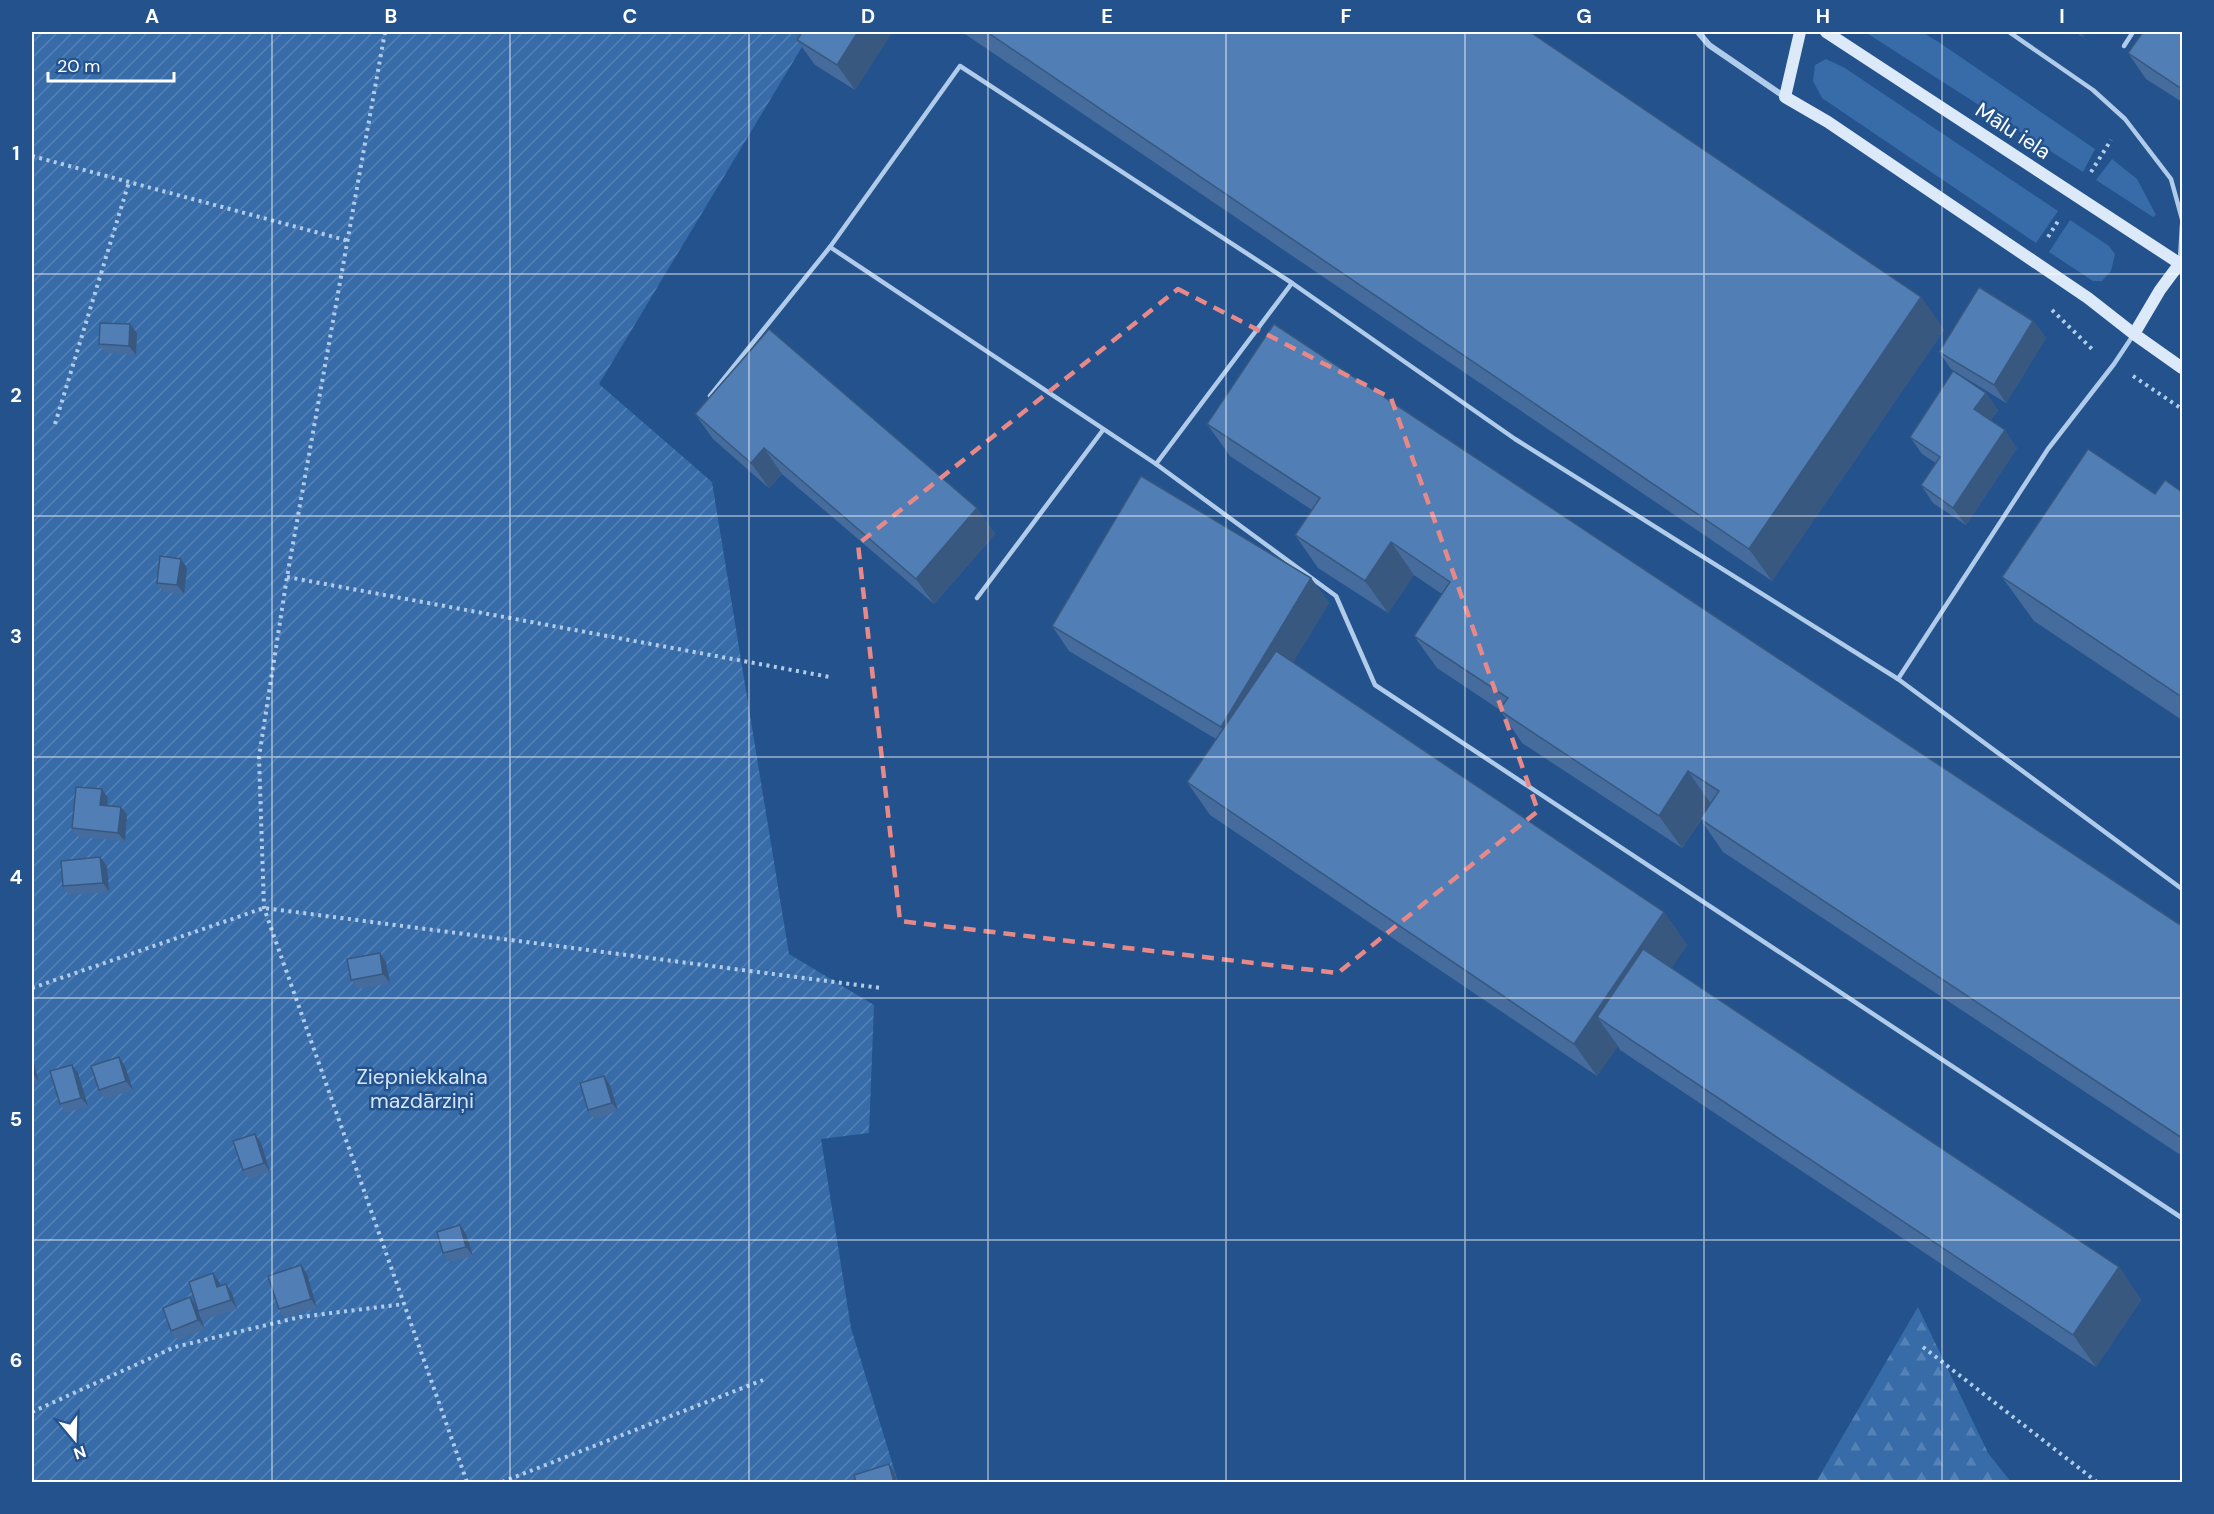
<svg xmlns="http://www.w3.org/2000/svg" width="2214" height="1514" viewBox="0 0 2214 1514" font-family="'DM Sans',sans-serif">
<defs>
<pattern id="forest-firs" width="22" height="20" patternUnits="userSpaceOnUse" patternTransform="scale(1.5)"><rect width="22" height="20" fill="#376ca9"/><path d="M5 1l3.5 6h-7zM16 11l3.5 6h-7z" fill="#5582b6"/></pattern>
<pattern id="garden-furrows" width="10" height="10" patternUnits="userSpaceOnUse" patternTransform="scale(1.5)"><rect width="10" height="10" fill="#376ca9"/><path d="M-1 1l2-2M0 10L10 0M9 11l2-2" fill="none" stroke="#5582b6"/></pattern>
</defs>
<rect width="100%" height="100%" fill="#23528c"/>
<g fill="#376ca9">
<path d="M1865 32H1922L1940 43 2095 149 2083 172Z"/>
<path d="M1826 59 1845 68 2058 211 2036 243 1822 98 1813 81 1815 65Z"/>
<path d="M2112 159 2137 179 2156 215 2153 217 2096 180Z"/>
<path d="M2070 220 2109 246 2115 254 2111 271 2102 281H2093L2049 252Z"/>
</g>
<path fill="url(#forest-firs)" d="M1918 1307 1988 1453 2011 1482H1816Z"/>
<path fill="url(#garden-furrows)" d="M32 32H811L599 384 712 482 789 954 874 1005 869 1133 821 1139 851 1328 898 1482H32Z"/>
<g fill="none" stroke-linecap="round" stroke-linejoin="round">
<g stroke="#b1cceb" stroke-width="4" stroke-dasharray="3 4.5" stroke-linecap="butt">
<path d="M385 32 287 577 259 757 264 908 467 1482"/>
<path d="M32 156 349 241"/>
<path d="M2091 172 2111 140"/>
<path d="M2048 237 2060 218"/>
<path d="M2052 310 2094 351"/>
<path d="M2133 376 2182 409"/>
<path d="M55 424 129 182"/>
<path d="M287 577 830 677"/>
<path d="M32 988 264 908 881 988"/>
<path d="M1923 1347 2097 1482"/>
<path d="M32 1412 175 1347 300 1317 404 1304"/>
<path d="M502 1482 763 1380"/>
</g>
<g stroke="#b1cceb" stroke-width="4.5">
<path d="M2009 32 2093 90 2125 119 2171 179 2182 219"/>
<path d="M2124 46 2133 32"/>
<path d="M2180 260 2182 225"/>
<path d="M710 396 830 247"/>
<path d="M1156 464 830 247 960 66 1292 283"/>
<path d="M977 598 1103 430"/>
<path d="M1898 679 2048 449 2114 364 2134 334"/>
<path d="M2182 889 1898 679 1515 439 1292 283 1156 464 1336 596 1375 685 2182 1218"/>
</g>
<path stroke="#b1cceb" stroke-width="6" d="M1698 32 1709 45 1785 97"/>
<g stroke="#dce9f9" stroke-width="12">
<path d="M1800 32 1785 97 1828 122 2088 298 2134 334 2182 368"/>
<path d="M1826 32 2182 265"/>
<path d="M2134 334 2160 290 2180 263"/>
</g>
</g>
<g fill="#456c9c">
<path d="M892 32 855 90 815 65 797 40Z"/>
<path d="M962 32H1530L1921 297 1944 330 1772 581Z"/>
<path d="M2074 32H2087L2083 37Z"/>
<path d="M2182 32V102L2146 79 2128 53Z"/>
<path d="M2033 321 2046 338 2006 403 1951 369 1939 352Z"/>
<path d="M130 324 137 333 136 355 105 353 99 344Z"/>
<path d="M1986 393 1998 410 1990 421 2017 448 1966 525 1933 503 1921 485 1936 463 1922 454 1910 437Z"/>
<path d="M695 414 977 508 995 534 934 604 782 474 769 488 713 439Z"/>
<path d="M1207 424 2182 926V1156L1723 852 1701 820 1682 848 1522 743 1500 710 1437 668 1414 636 1442 594 1414 575 1388 613 1318 568 1295 535 1312 510 1230 456Z"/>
<path d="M2182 492V720L2034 621 2002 577 2155 494Z"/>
<path d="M187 568 184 594 163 592 157 583Z"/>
<path d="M1311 578 1329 603 1293 662 1664 912 1687 945 1671 968 2119 1267 2141 1300 2096 1367 1620 1050 1618 1046 1597 1076 1210 815 1187 782 1216 739 1069 651 1052 626Z"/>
<path d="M108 798 107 805 127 815 125 841 79 837 72 828Z"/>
<path d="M100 857 107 866 109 892 69 895 63 886Z"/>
<path d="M386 962 390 983 358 989 351 980Z"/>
<path d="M32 1057 39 1082 32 1084Z"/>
<path d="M119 1057 125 1066 133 1090 105 1099 99 1090Z"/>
<path d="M72 1065 78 1073 88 1106 66 1113 60 1104Z"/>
<path d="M610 1085 618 1111 594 1119 588 1110Z"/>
<path d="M255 1134 261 1143 270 1172 249 1179 243 1170Z"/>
<path d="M466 1234 473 1256 449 1262 443 1253Z"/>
<path d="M301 1265 307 1274 317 1308 285 1318 279 1309Z"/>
<path d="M213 1273 219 1282 220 1286 226 1284 232 1293 237 1309 204 1320 198 1311 205 1329 178 1340 171 1331 196 1306Z"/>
</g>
<g fill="#38587f">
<path d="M858 32H892L855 90 837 65Z"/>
<path d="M2079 32H2087L2083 37Z"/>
<path d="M1921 297 1944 330 1772 581 1749 549Z"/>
<path d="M2033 321 2046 338 2006 403 1994 385Z"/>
<path d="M130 324 137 333 136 355 129 346Z"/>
<path d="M1986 393 1998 410 1986 427 1974 409Z"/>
<path d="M2005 430 2017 448 1966 525 1953 508Z"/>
<path d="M764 448 782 474 769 488 751 463Z"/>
<path d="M977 508 995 534 934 604 916 579Z"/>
<path d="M1391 542 1414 575 1388 613 1365 581Z"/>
<path d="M181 559 187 568 184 594 177 585Z"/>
<path d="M1311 578 1329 603 1239 752 1221 727Z"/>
<path d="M1688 771 1711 804 1682 848 1659 816Z"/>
<path d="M102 789 108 798 106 814 100 805Z"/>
<path d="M121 807 127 815 125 841 118 833Z"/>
<path d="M100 857 107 866 109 892 103 883Z"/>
<path d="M1664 912 1687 945 1625 1036 1597 1017 1618 1046 1597 1076 1574 1044Z"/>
<path d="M380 953 386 962 390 983 383 974Z"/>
<path d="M32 1057 39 1082 33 1073 32 1068Z"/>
<path d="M119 1057 125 1066 133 1090 126 1081Z"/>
<path d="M72 1065 78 1073 88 1106 81 1098Z"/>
<path d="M604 1076 610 1085 618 1111 612 1103Z"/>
<path d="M255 1134 261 1143 270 1172 264 1163Z"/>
<path d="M460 1225 466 1234 473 1256 466 1247Z"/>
<path d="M301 1265 307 1274 317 1308 311 1299Z"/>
<path d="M2119 1267 2141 1300 2096 1367 2073 1335Z"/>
<path d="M213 1273 219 1282 224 1296 217 1287Z"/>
<path d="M226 1284 232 1293 237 1309 231 1300Z"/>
<path d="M190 1297 196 1306 205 1329 198 1320Z"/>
<path d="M889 1464 895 1473 897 1482H894Z"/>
</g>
<g fill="#507eb5" stroke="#38587f" stroke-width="1.5">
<path d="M802 32H858L837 65 797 40Z"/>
<path d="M987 32H1530L1921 297 1749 549Z"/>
<path d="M2143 32H2182V89L2128 53Z"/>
<path d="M1979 287 2033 321 1994 385 1939 352Z"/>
<path d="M100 323 130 324 129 346 99 344Z"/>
<path d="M1274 324 2182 926V1138L1700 819 1719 791 1688 771 1659 816 1499 710 1508 698 1414 636 1450 582 1391 542 1365 581 1295 535 1320 498 1207 424Z"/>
<path d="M769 329 977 508 916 579 764 448 751 463 695 414Z"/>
<path d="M1953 371 1986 393 1974 409 2005 430 1953 508 1921 485 1940 457 1910 437Z"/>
<path d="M2088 449 2155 494 2165 480 2182 492V697L2002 577Z"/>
<path d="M1141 476 1311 578 1221 727 1052 626Z"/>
<path d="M160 556 181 559 177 585 157 583Z"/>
<path d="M1276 651 1664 912 1574 1044 1187 782Z"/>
<path d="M76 787 102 789 100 805 121 807 118 833 72 828Z"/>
<path d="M100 857 103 883 63 886 61 861Z"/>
<path d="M1643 949 2119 1267 2073 1335 1597 1017Z"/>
<path d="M380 953 383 974 351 980 347 959Z"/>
<path d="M119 1057 126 1081 99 1090 91 1066Z"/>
<path d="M72 1065 81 1098 60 1104 50 1071Z"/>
<path d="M604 1076 612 1103 588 1110 580 1083Z"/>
<path d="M255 1134 264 1163 243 1170 233 1141Z"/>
<path d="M460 1225 466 1247 443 1253 437 1232Z"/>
<path d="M301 1265 311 1299 279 1309 268 1276Z"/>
<path d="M213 1273 217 1287 226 1284 231 1300 198 1311 189 1282Z"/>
<path d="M190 1297 198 1320 171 1331 163 1308Z"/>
<path d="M889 1464 894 1482H856L854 1475Z"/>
</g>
<path fill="none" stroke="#e88989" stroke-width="4.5" stroke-dasharray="12 8" stroke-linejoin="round" d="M1178 289 1391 398 1538 811 1338 973 900 921 858 544Z"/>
<path fill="none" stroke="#fff" stroke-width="1.5" stroke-opacity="0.55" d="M272 32V1482M510 32V1482M749 32V1482M988 32V1482M1226 32V1482M1465 32V1482M1704 32V1482M1942 32V1482M32 274H2182M32 516H2182M32 757H2182M32 998H2182M32 1240H2182"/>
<g text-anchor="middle" stroke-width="5" stroke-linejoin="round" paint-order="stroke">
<g font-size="21" fill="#fff" stroke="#23528c">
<text transform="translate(2013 131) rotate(33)" y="7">Mālu iela</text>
</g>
<g font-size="21" fill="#d6e6f8" stroke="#23528c">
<text x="422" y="1084">Ziepniekkalna<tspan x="422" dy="24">mazdārziņi</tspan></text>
</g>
</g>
<rect width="2214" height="1514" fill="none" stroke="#23528c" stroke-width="66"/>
<g transform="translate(75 1439) rotate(161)" stroke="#23528c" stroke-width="4.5" paint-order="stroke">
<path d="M0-4.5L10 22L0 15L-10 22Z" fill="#ffffff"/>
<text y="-9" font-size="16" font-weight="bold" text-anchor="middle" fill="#ffffff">N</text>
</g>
<path d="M48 72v9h126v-9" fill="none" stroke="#ffffff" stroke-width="3"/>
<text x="57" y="72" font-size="18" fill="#ffffff" stroke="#23528c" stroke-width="4.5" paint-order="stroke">20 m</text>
<rect x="33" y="33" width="2148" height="1448" fill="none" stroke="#fff" stroke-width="2"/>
<g font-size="20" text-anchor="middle" font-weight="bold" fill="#fff">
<text x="152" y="23">A</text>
<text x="391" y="23">B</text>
<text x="630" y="23">C</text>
<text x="868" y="23">D</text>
<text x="1107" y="23">E</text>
<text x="1346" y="23">F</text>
<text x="1584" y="23">G</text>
<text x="1823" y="23">H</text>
<text x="2062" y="23">I</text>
<text x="16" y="160">1</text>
<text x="16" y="402">2</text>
<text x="16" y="643">3</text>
<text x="16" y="884">4</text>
<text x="16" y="1126">5</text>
<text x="16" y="1367">6</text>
</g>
</svg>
